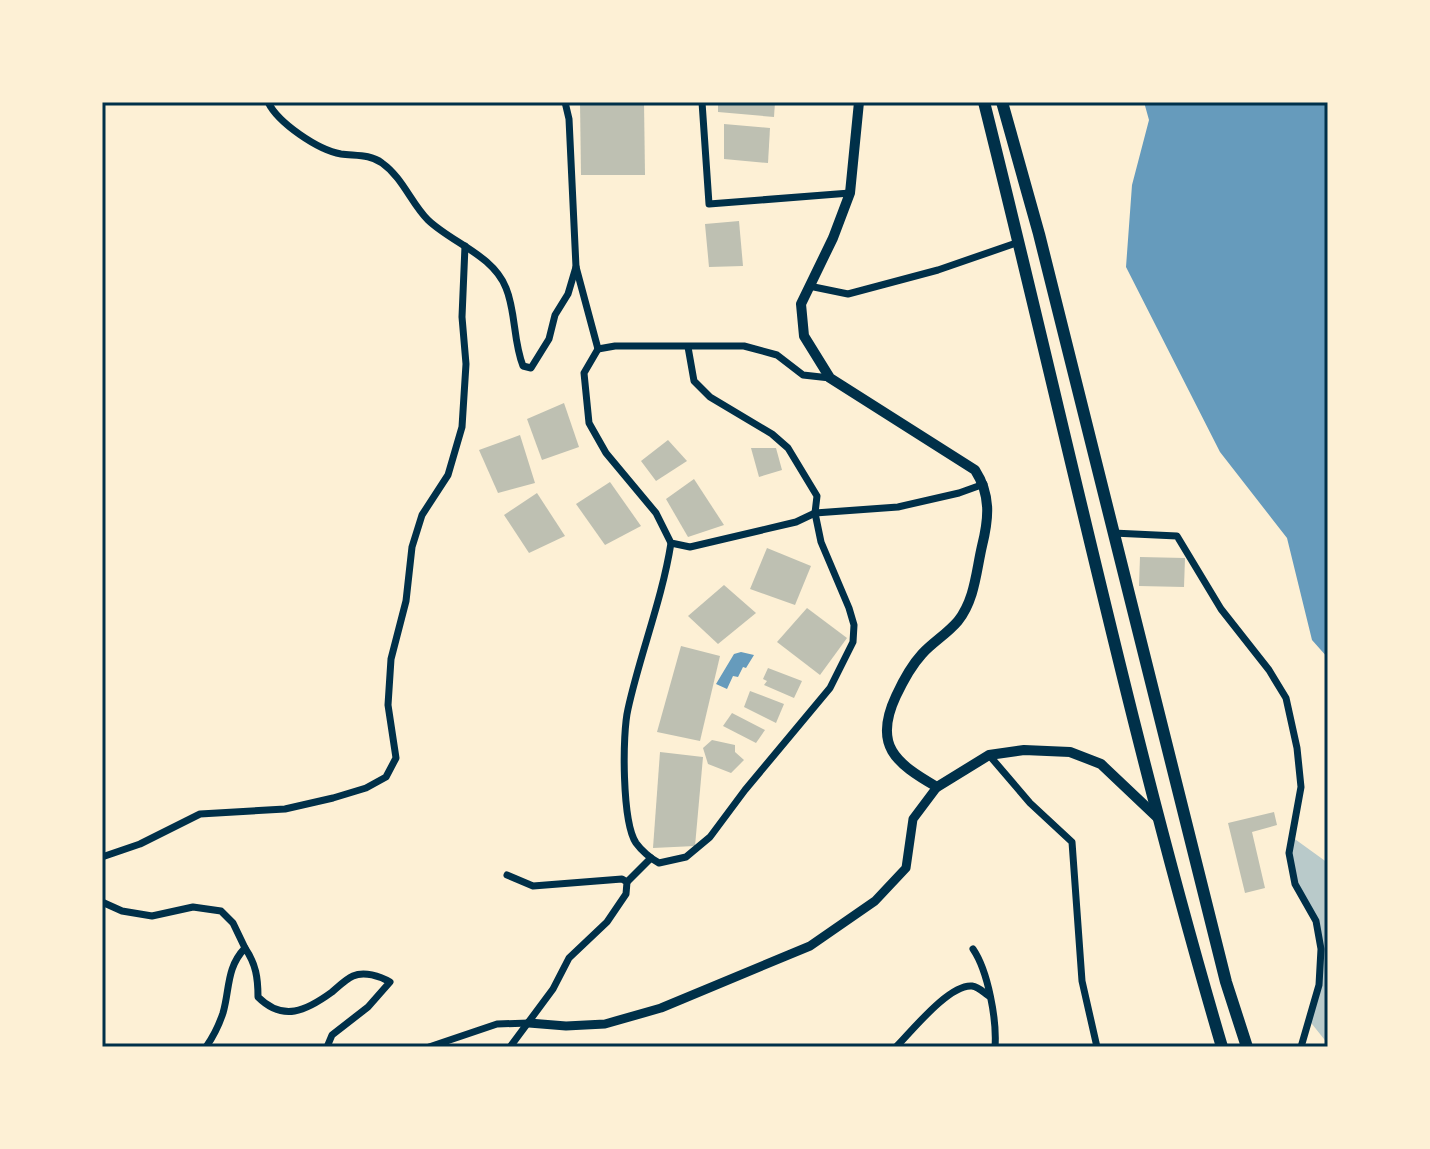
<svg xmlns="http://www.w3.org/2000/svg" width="1430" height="1149" viewBox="0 0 1430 1149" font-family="'Nunito Sans',sans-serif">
<rect width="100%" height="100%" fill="#fdf0d5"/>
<path fill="#b9caca" d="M1292 837 1328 863V1044L1308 1019 1319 985 1320 937 1295 884 1291 864Z"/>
<g fill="#669bbc">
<path d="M1144 102H1328V658L1312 640 1287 538 1220 452 1126 267 1132 185 1149 120Z"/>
<path d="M741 652 754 655 746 668 743 667 738 677 733 676 727 689 716 684 734 654Z"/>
</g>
<g fill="#bec0b2">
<path d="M580 102H644L645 175H581Z"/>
<path d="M718 102H775L774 117 718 112Z"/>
<path d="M724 124 770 128 768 163 724 159Z"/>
<path d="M739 221 743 266 709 267 705 224Z"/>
<path d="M564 403 579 447 542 460 527 419Z"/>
<path d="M520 435 535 483 498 493 479 450Z"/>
<path d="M668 440 687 461 656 481 641 461Z"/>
<path d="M751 448H776L782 470 759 477Z"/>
<path d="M694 479 724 525 688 537 666 499Z"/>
<path d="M610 482 641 526 605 545 576 504Z"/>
<path d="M537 493 565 536 529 553 504 515Z"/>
<path d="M767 548 811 566 795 605 750 589Z"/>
<path d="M1140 557 1185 558 1184 587 1139 586Z"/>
<path d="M724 585 756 613 718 644 688 616Z"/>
<path d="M807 608 847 638 820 675 777 642Z"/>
<path d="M681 646 720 656 700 741 657 732Z"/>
<path d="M768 668 802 681 794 698 764 685 767 681 763 679Z"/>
<path d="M750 691 784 704 776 723 744 707Z"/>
<path d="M732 713 765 730 756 743 723 726Z"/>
<path d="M712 740 735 745V752L744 760 731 773 708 764 703 748Z"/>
<path d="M660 752 703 757 695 846 653 848Z"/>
<path d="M1274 812 1277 825 1252 832 1265 888 1245 893 1228 823Z"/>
</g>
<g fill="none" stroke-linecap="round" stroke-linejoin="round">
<g stroke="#003049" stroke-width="7">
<path d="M268 102C278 123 318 150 341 154 355 156 370 154 382 163 403 178 411 203 428 220 452 243 493 255 506 288 516 312 513 341 523 366L531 368 549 339 555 315 568 294 576 267"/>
<path d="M565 102 569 119 576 267 598 349"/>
<path d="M702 102 709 204 850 193"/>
<path d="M809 286 848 294 938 270 1019 242"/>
<path d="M598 349 584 373 589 423 606 453 656 513 671 543 690 547 796 522 815 513 898 507 959 493 984 484"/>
<path d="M598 349 615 346H744L777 355 803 375 830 378"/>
<path d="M1113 533 1177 536 1221 609 1269 670 1286 698 1297 748 1301 787 1289 853 1295 884 1316 921 1321 949 1319 985 1301 1047"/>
<path d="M671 543C662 600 640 654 628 709 622 734 622 822 636 843 641 850 651 859 659 863L686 857 710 837 745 790 830 688 853 642 854 625 849 608 821 542 815 513 817 496 788 448 772 434 710 397 694 381 688 347"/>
<path d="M989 755 1030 803 1072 842 1082 981 1097 1047"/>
<path d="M102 857 140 844 200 814 285 809 333 798 366 788 386 777 396 758 388 705 391 659 406 601 412 547 422 515 448 475 462 427 466 364 462 317 465 246"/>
<path d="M507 875 533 886 622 879 627 882 626 894 607 922 569 958 553 989 510 1047"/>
<path d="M627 882 651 858"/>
<path d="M102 902 122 911 152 916 193 907 221 911 233 923 245 948"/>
<path d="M973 949C988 971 997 1020 995 1047"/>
<path d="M206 1047C213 1037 219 1025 223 1013 230 989 226 968 245 948 256 964 258 978 258 997 283 1022 306 1011 332 992 338 987 346 979 353 976 364 971 380 976 390 982L368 1007 332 1035 327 1047"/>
<path d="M429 1047 497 1024 529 1023"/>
<path d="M896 1047C912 1031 949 984 972 986 979 987 983 992 989 996"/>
</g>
<path stroke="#003049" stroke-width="9" d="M529 1023 566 1026 605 1024 661 1008 810 946 875 901 906 868 913 819 937 787"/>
<path stroke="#003049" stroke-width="10" d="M859 102 850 193 833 238 801 304 804 336 830 378 975 470C991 495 989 518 982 546 976 572 975 599 958 621 947 634 933 642 922 654 911 666 903 681 896 696 873 745 895 763 937 787L989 755 1024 750 1070 752 1101 764 1159 819"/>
<g stroke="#003049" stroke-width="12">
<path d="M984 102C1063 417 1130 735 1222 1047"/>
<path d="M1002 102 1039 234 1226 982 1247 1047"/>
</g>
</g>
<rect width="1430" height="1149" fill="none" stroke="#fdf0d5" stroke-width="208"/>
<rect x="104" y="104" width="1222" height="941" fill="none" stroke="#003049" stroke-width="3"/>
</svg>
